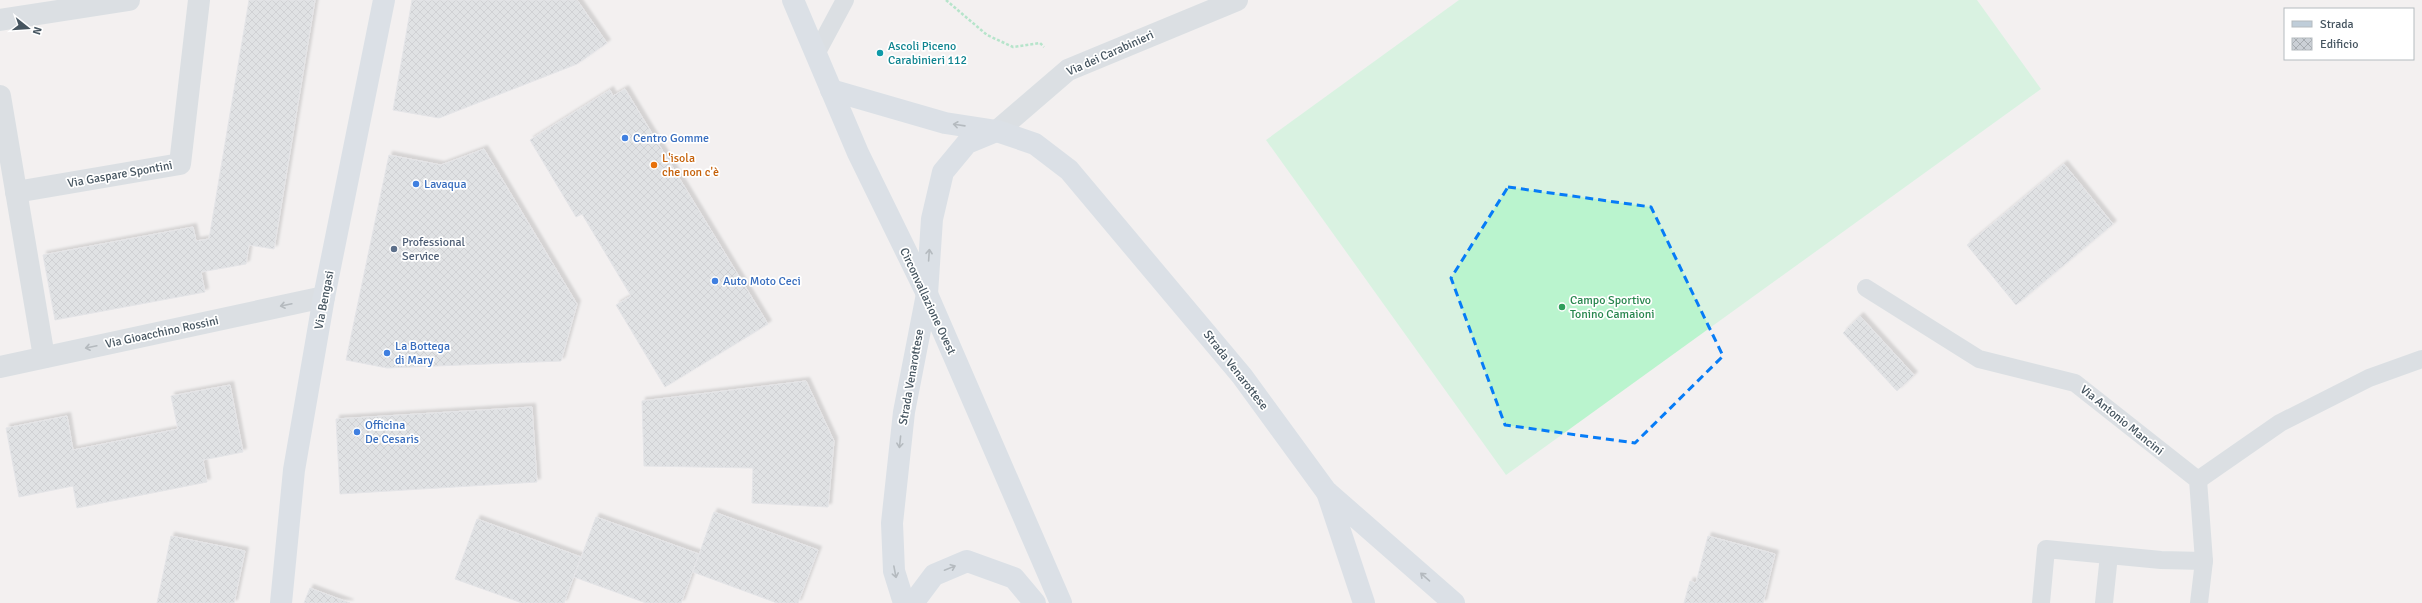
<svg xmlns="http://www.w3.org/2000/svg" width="2422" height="603" viewBox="0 0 2422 603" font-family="Signika,sans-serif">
<defs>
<pattern id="building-cross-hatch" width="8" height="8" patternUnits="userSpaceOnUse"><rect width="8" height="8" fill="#cbd0d6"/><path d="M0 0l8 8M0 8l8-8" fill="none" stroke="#a7acb1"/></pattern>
<filter id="shadow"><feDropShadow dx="3.5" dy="-3.5" stdDeviation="1" flood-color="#0004"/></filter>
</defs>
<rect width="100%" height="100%" fill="#f3f0f0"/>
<path fill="#baf4ce" d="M1459 0H1977L2041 89 1506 475 1266 140Z"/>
<g fill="url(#building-cross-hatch)" stroke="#d3d6dc" filter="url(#shadow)">
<path d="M249 0H315L274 249 249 245 246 264 201 272 205 292 55 320 43 255 193 227 196 241 209 239Z"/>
<path d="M412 0H577L607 43 577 64 439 118 393 110Z"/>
<path d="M625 89 768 324 665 387 616 305 631 296 582 214 576 217 530 140 610 90 613 96Z"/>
<path d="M484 149 577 304 561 361 387 368 346 360 389 155 441 165Z"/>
<path d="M2064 164 2113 224 2016 305 1967 245Z"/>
<path d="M1860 316 1914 375 1897 391 1843 333Z"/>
<path d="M806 381 834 441 828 507 752 503 753 468 644 466 642 401Z"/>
<path d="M230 385 243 452 203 460 207 482 77 508 73 486 19 497 6 428 67 416 73 450 178 429 171 396Z"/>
<path d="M532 407 537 482 340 494 336 419Z"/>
<path d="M714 512 818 550 798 603H777L693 572Z"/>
<path d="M596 517 699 554 681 603H646L574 577Z"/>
<path d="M477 519 581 557 564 603H522L455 579Z"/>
<path d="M171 536 245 551 234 603H157Z"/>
<path d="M1708 536 1775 554 1763 603H1684L1690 581 1696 583Z"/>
<path d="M310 588 350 603H304Z"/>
</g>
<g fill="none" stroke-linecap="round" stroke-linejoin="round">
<path stroke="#6ed69d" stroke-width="2.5" stroke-dasharray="3 2" stroke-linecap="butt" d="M946 0 987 35 1013 47 1040 43 1044 47"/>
<g stroke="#bfcbd3" stroke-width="18">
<path d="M816 54 845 0"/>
<path d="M1866 288 1979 359 2075 383 2198 480 2204 561 2199 603"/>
<path d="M2198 480 2280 423 2369 378 2422 359"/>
<path d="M2041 603 2046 549 2161 560 2204 561"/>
<path d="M2104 603 2109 555"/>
</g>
<g stroke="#bfcbd3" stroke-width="22">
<path d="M0 20 129 0"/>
<path d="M0 96 44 357"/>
<path d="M997 131 1068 70 1237 0"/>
<path d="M16 192 180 164 199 0"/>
<path d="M0 367 324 297"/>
</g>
<g stroke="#bfcdd9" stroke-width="22">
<path d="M793 0 858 153 927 294 1061 603"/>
<path d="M831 90 945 123 997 131 1035 144 1069 170 1242 376 1326 491 1454 603"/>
<path d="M1327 492 1364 603"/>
<path d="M281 603 294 470 324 297 384 0"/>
<path d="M904 603 894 571 892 523 904 412 927 294 932 219 943 172 967 143 996 131"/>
<path d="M913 603 934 575 967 561 1014 578 1035 603"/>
</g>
</g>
<defs><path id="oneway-shaft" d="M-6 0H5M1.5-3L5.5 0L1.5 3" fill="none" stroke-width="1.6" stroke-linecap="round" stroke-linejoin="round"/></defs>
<g stroke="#6a7984">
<use href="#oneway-shaft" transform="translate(959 125) rotate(-172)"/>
<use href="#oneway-shaft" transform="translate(929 255) rotate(-86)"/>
<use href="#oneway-shaft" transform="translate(900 442) rotate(96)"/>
<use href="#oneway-shaft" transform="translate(950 568) rotate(-22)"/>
<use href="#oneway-shaft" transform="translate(895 572) rotate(79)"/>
<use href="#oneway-shaft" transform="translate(1425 577) rotate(-139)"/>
</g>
<g stroke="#6a7882">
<use href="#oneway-shaft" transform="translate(286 305) rotate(168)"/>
<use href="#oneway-shaft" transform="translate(91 347) rotate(168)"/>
</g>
<path d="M0 0H2422V603H0ZM1508 187 1651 207 1723 356 1635 443 1505 425 1451 278Z" fill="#f3f0f0" fill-opacity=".55" fill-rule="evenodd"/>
<path fill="none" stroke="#067cf7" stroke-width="3" stroke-dasharray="8 5" stroke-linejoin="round" d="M1508 187 1651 207 1723 356 1635 443 1505 425 1451 278Z"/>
<circle fill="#0f9aa8" stroke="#fff" stroke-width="1.5" cx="880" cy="53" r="4"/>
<g fill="#3f7fe0" stroke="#fff" stroke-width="1.5">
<circle cx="625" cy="138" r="4"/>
<circle cx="416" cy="184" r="4"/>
<circle cx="715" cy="281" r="4"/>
<circle cx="387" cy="353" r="4"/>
<circle cx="357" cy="432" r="4"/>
</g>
<circle fill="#e8710a" stroke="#fff" stroke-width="1.5" cx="654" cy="165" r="4"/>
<circle fill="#5c6f8a" stroke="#fff" stroke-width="1.5" cx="394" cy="249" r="4"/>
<circle fill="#2e9e5b" stroke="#fff" stroke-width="1.5" cx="1562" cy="307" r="4"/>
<g text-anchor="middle" stroke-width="3.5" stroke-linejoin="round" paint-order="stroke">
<g font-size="12" fill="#0d838f" stroke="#fff" text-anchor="start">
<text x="888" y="50">Ascoli Piceno<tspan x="888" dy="14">Carabinieri 112</tspan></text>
</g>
<g font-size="12" fill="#465560" stroke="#fff">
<text transform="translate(1110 53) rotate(-24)" y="4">Via dei Carabinieri</text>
<text transform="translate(120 174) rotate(-10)" y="4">Via Gaspare Spontini</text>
<text transform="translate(324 300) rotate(-79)" y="4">Via Bengasi</text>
<text transform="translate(928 301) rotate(65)" y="4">Circonvallazione Ovest</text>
<text transform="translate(162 332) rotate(-12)" y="4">Via Gioacchino Rossini</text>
<text transform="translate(1236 370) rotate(52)" y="4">Strada Venarottese</text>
<text transform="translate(911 377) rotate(-80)" y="4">Strada Venarottese</text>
<text transform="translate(2122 420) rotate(39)" y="4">Via Antonio Mancini</text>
</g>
<g font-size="12" fill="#366cbe" stroke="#fff" text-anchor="start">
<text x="633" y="142">Centro Gomme</text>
<text x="424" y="188">Lavaqua</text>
<text x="723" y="285">Auto Moto Ceci</text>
<text x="395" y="350">La Bottega<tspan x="395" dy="14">di Mary</tspan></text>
<text x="365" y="429">Officina<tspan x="365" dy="14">De Cesaris</tspan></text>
</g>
<g font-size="12" fill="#c56008" stroke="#fff" text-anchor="start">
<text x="662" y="162">L'isola<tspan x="662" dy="14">che non c'è</tspan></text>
</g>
<g font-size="12" fill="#4e5e75" stroke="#fff" text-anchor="start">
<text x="402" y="246">Professional<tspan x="402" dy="14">Service</tspan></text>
</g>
<g font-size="12" fill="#27864d" stroke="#fff" text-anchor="start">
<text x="1570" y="304">Campo Sportivo<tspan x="1570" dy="14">Tonino Camaioni</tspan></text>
</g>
</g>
<rect x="2284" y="8" width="130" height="52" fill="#ffffff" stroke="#b5bbbf"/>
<rect x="2292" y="21" width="20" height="6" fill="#bfcdd9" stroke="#b5bbbf"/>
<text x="2320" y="28" font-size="12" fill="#465560">Strada</text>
<rect x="2292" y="38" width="20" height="12" fill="url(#building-cross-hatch)" stroke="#b5bbbf"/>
<text x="2320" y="48" font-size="12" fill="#465560">Edificio</text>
<g transform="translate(28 28) rotate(107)" stroke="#ffffff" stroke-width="3" paint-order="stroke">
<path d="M0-3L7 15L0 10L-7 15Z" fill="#465560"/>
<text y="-6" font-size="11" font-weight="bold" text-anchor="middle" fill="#465560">N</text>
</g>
</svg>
